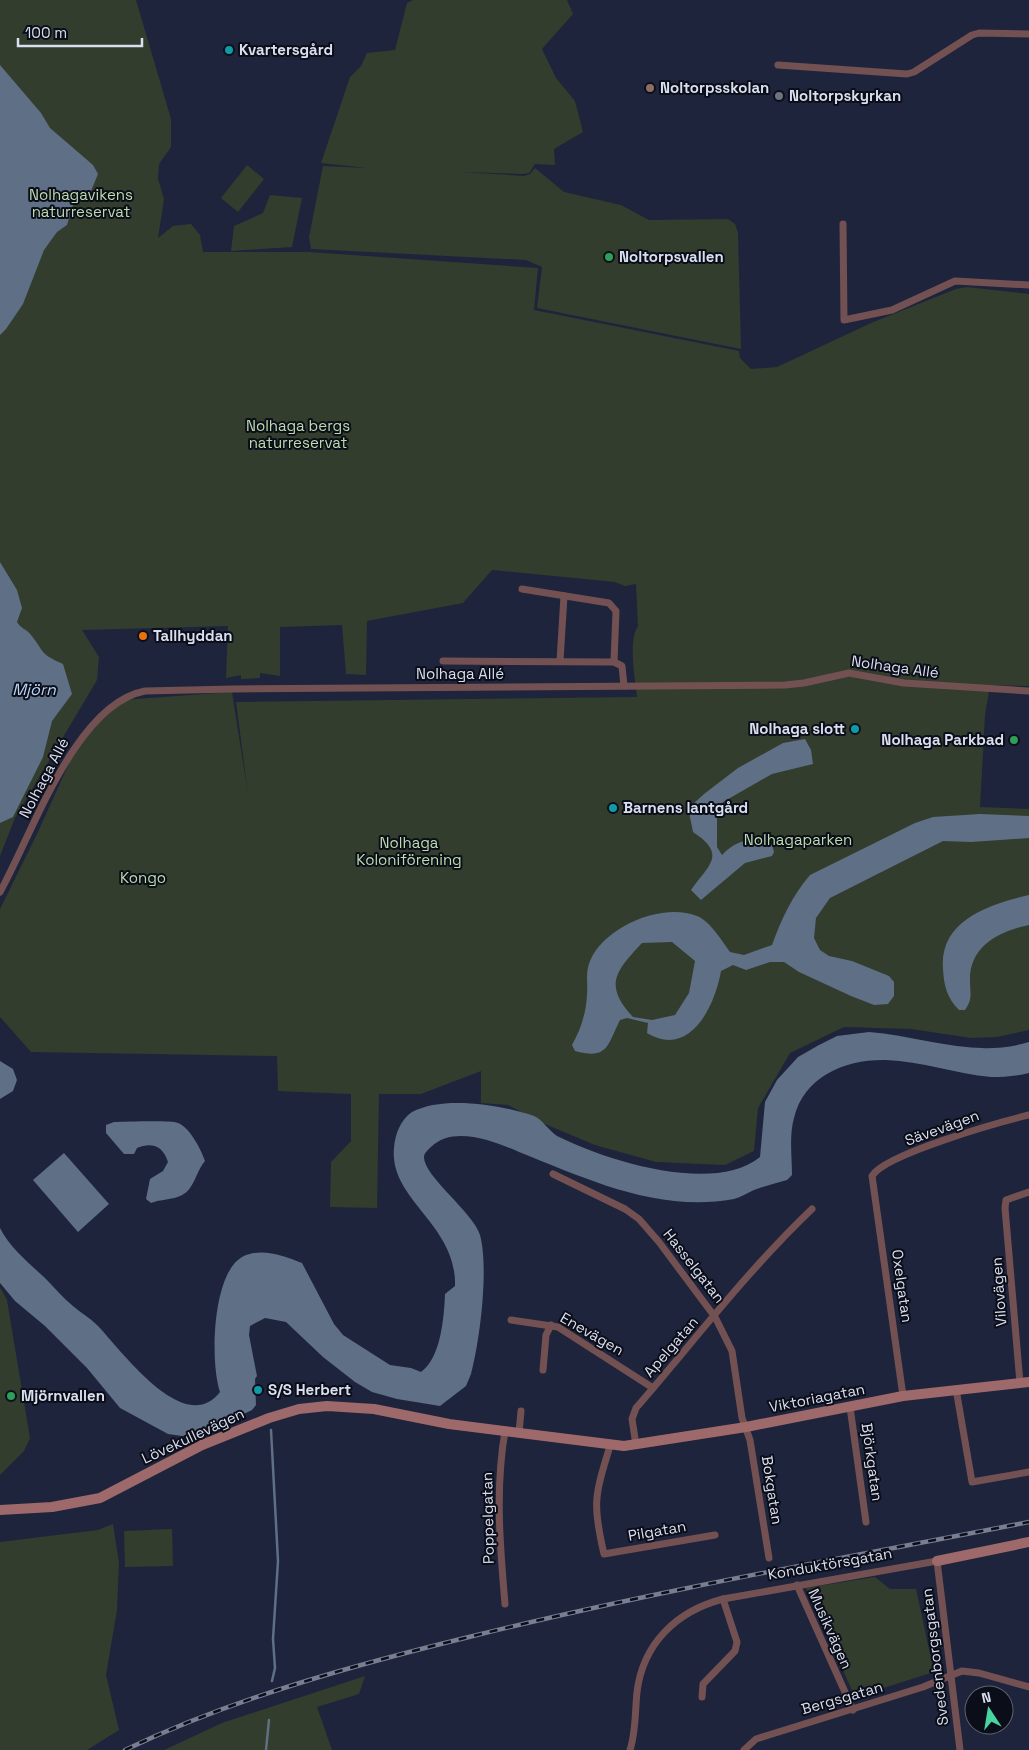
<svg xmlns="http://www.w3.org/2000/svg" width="1029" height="1750" viewBox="0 0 1029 1750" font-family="'Space Grotesk',sans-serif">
<rect width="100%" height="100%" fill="#1e243c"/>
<g fill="#323d2d">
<path d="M0 0H136L171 119V147L159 164 158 179 164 199 158 238 173 226 191 224 200 235 203 252H309L538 268 534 310 739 351 740 358 751 369 777 367 871 323 956 289 967 287 1029 294V686L990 685 985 715 980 807 1029 809V1030L997 1037 971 1038 911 1029 844 1027 790 1053 758 1108 754 1151 725 1165 656 1162 595 1145 545 1124 508 1105 481 1103V1071L421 1094H379L377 1208 330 1207 331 1162 351 1141V1094L278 1091 277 1056 31 1052 0 1017V909L37 834 76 748 87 734 97 715 109 705 122 700 232 692 248 794 236 702 637 697C635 678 628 641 638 626L636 584 625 586 615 582 492 570 463 603 367 621 366 675 346 674 342 625 280 627V676L260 673V678L241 679V675L226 678 228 626 82 630 99 657 97 680 15 818 0 856Z"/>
<path d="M413 0H567L573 14 542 49 556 78 575 101 583 132 554 149 555 165 535 164 529 173 523 174 461 172 524 176 530 174 535 168 564 192 621 205 649 220 728 219 735 224 738 233 741 349 537 308 542 267 526 260 311 249 309 237 323 166 367 168 321 163 350 77 361 66 367 53 395 50 407 3Z"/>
<path d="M247 165 264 179 238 212 221 198Z"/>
<path d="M270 195 302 198 292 247 231 251 234 226 263 213Z"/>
<path d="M0 1287 7 1300 30 1438 24 1451 0 1475Z"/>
<path d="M113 1524 119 1563 117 1610 106 1675 119 1730 87 1750H0V1542L98 1530Z"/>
<path d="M172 1529 173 1566 125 1567 124 1531Z"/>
<path d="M875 1577 890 1589H916L934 1672 855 1697 806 1588Z"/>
<path d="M365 1676 359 1694 317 1707 332 1750H164L222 1723Z"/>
</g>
<g fill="#5e6f86" fill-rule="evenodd">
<path d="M0 65 41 113 50 128 93 165 98 174 91 191 74 202 67 225 57 232 44 250 23 304 6 329 0 335Z"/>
<path d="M0 562 17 590 22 608 17 622C21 629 27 629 31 635 46 654 39 653 63 664L72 694 52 721 43 757 13 817 0 823Z"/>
<path d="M805 739 811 750 813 764 772 774 723 802 717 819V847L722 855C736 841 745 840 765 838L772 845 774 852 772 856 745 863 701 900 691 890C708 865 728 855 693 832L689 812 692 805 704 794 738 768 783 743Z"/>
<path d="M980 814 1029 816V838L971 842 943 841 830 898 816 918 814 938 820 950 829 956 852 961 889 976 894 982V996L888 1004 874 1005 851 996 799 972 784 962H770L746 970 733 965 721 971C715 1006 690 1059 647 1033L648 1023 627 1018 620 1020C607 1046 608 1060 575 1051L572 1045C581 1029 586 1013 587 995 588 983 585 973 590 961 604 927 662 902 697 916 710 921 722 941 730 952L744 955 772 945C781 920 792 896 810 875L915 823 933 817ZM672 942 695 961 689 993 675 1015 652 1020 633 1017C603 985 616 971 642 943Z"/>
<path d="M1029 895V925C999 931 969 946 970 981 970 993 973 999 965 1010H959C947 998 944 986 943 969 939 920 990 904 1029 895Z"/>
<path d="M869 1032C923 1036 974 1059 1029 1042V1073C1017 1076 1004 1077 991 1077 956 1074 921 1061 886 1060 846 1059 804 1076 794 1118 789 1136 792 1156 792 1175L787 1180C776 1183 765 1186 754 1190 747 1193 741 1197 734 1199 658 1213 587 1179 519 1152 494 1141 453 1125 431 1147 428 1150 425 1152 424 1156 422 1175 473 1212 480 1235 489 1268 480 1340 471 1374L466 1386 440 1406 397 1399 372 1392 355 1382 323 1357 286 1322 265 1318 250 1326 249 1335 257 1376 255 1379 256 1405 252 1410 204 1433 182 1436 168 1434 120 1408 87 1368 45 1326 15 1301 0 1283V1228C10 1248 30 1264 46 1279 55 1288 63 1298 73 1306 81 1313 90 1318 97 1325 119 1347 184 1439 220 1392 210 1363 212 1274 242 1257 261 1247 284 1256 302 1263L334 1324 343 1335 390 1365 411 1368 421 1372C441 1358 444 1317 445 1294L455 1286C457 1224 389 1200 394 1148 395 1135 400 1120 412 1112 443 1095 503 1105 534 1116 543 1120 549 1131 557 1136 605 1160 713 1195 760 1157L765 1102 777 1080 798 1057 819 1045 837 1036Z"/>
<path d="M0 1061 13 1069 17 1080 13 1091 0 1099Z"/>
<path d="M114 1122C125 1122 170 1120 178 1123 190 1128 201 1149 205 1161 198 1169 196 1180 190 1188 181 1201 163 1198 151 1203L146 1199 150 1179 163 1171 168 1162C163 1146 152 1142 137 1148L134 1154H124L106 1133V1125Z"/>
<path d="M64 1153 109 1204 78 1232 33 1180Z"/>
</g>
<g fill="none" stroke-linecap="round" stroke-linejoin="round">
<g stroke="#5e6f86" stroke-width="2.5">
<path d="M271 1430 278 1561 273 1639 275 1668 272 1681"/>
<path d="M266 1750 269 1720"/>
</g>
<g stroke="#735152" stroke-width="7">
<path d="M778 65 907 74 914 72 972 35 979 33 1029 34"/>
<path d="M843 224 844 320 892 310 955 281 1029 285"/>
<path d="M522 589 609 603 616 611 614 662"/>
<path d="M443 661 614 662 622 666 624 686"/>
<path d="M560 661 564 596"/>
<path d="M0 892C32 835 75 704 145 691L233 689 785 685 804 683 849 673 904 683 1029 691"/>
<path d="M553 1174 625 1209 639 1219 659 1242 715 1317 732 1351 742 1418 750 1440 769 1558"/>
<path d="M511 1320 558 1327 653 1388"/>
<path d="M543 1370 546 1335 551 1325"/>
<path d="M1020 1383 1005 1208 1006 1200 1029 1192"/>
<path d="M956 1389 972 1482 1029 1472"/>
<path d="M903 1396 872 1176C885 1154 1000 1122 1029 1115"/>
<path d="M850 1407 866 1522"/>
<path d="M519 1433 521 1411"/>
<path d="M636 1445 632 1419 636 1408C694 1341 748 1270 812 1209"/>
<path d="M610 1446C595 1495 592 1503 604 1554L715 1535"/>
<path d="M797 1585 853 1710"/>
<path d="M505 1604C500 1546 495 1489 505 1431"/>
<path d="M702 1697 703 1684 735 1651 737 1642 723 1599"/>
<path d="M630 1750C636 1732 635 1711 637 1692 643 1643 677 1611 723 1599L937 1561 960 1750"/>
<path d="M744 1750 756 1739 923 1687 962 1671 979 1673 1029 1687"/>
</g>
<g stroke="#9e696a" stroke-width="10">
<path d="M0 1510 52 1507 100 1498 202 1445 269 1418 299 1409 327 1406 374 1409 449 1424 624 1446 746 1427 903 1396 1029 1382"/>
<path d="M937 1561 1029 1542"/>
</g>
<defs>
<path id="rail" d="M125 1750C236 1697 358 1664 477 1635 659 1590 844 1558 1029 1522"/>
</defs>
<use href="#rail" stroke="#797f93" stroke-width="4.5"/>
<use href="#rail" stroke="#0b0e19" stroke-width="2.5" stroke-dasharray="8" stroke-linecap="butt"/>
</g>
<g fill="#0f9aa8" stroke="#0b0e19" stroke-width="2">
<circle cx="229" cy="50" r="5"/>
<circle cx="855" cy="729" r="5"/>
<circle cx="613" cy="808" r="5"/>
<circle cx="258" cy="1390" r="5"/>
</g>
<circle fill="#8d6e63" stroke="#0b0e19" stroke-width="2" cx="650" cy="88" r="5"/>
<circle fill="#6b7280" stroke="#0b0e19" stroke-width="2" cx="779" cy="96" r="5"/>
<g fill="#2e9e5b" stroke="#0b0e19" stroke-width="2">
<circle cx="609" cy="257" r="5"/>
<circle cx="1014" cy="740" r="5"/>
<circle cx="11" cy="1396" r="5"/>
</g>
<circle fill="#e8710a" stroke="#0b0e19" stroke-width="2" cx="143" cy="636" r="5"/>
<g text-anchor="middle" stroke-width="4" stroke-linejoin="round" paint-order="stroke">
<g font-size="15" font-weight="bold" fill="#dadfef" stroke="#0b0e19" text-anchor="start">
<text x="239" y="55">Kvartersgård</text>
<text x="660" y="93">Noltorpsskolan</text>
<text x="789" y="101">Noltorpskyrkan</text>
<text x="619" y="262">Noltorpsvallen</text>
<text x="153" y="641">Tallhyddan</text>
<text x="845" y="734" text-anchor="end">Nolhaga slott</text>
<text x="1004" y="745" text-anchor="end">Nolhaga Parkbad</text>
<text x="623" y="813">Barnens lantgård</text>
<text x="268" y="1395">S/S Herbert</text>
<text x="21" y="1401">Mjörnvallen</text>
</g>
<g font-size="15" fill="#bddcae" stroke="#0b0e19">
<text x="81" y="200">Nolhagavikens<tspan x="81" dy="17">naturreservat</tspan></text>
<text x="298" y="431">Nolhaga bergs<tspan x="298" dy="17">naturreservat</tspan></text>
<text x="798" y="845">Nolhagaparken</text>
<text x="409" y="848">Nolhaga<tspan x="409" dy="17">Koloniförening</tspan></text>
<text x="143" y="883">Kongo</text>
</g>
<g font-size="15" fill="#dadfef" stroke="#0b0e19">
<text transform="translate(895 667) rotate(8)" y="5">Nolhaga Allé</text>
<text x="460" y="679">Nolhaga Allé</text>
<text transform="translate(44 778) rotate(-62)" y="5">Nolhaga Allé</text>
<text transform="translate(942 1128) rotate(-20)" y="5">Sävevägen</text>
<text transform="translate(694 1266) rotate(52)" y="5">Hasselgatan</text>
<text transform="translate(902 1286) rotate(82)" y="5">Oxelgatan</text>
<text transform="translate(999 1292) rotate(-94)" y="5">Vilovägen</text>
<text transform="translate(592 1334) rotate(30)" y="5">Enevägen</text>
<text transform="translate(671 1347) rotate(-49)" y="5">Apelgatan</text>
<text transform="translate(817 1398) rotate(-11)" y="5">Viktoriagatan</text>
<text transform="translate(193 1436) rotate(-25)" y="5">Lövekullevägen</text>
<text transform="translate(872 1462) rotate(82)" y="5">Björkgatan</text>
<text transform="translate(772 1490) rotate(81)" y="5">Bokgatan</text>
<text transform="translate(488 1518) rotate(-91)" y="5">Poppelgatan</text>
<text transform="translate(657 1531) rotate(-10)" y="5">Pilgatan</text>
<text transform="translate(830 1564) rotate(-10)" y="5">Konduktörsgatan</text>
<text transform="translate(830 1629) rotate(66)" y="5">Musikvägen</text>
<text transform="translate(935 1657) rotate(-97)" y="5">Svedenborgsgatan</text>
<text transform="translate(842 1698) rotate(-16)" y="5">Bergsgatan</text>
</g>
<g font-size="16" font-style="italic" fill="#bbd5f8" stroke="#0b0e19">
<text x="34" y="695">Mjörn</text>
</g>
</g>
<g transform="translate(989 1710) rotate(348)"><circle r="24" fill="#0b0e19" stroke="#5e626f"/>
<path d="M0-4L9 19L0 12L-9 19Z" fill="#47d49e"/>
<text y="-8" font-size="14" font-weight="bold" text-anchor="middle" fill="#dadfef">N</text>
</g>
<path d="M18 38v8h124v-8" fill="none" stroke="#dadfef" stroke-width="2.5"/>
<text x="25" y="38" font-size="15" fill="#dadfef" stroke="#0b0e19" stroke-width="4" paint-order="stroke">100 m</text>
</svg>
